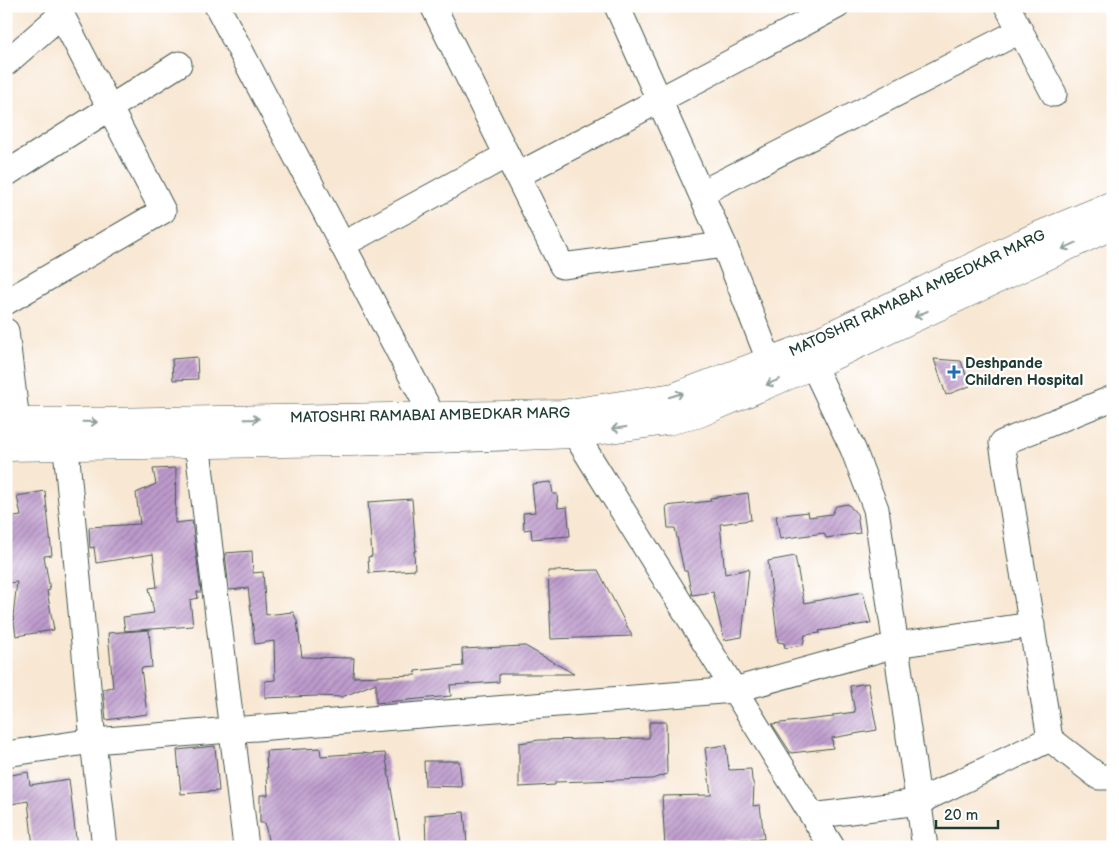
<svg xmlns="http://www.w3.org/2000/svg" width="1119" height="853" viewBox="0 0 1119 853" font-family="'Balsamiq Sans',sans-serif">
<defs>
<pattern id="building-hatch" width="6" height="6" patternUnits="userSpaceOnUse" patternTransform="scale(1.25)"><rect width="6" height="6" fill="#bd9acc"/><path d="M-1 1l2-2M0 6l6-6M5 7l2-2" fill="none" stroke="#997fa6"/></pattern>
</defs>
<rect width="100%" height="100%" fill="#fff"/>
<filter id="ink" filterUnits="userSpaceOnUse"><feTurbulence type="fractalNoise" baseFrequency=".02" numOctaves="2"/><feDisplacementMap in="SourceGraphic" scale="10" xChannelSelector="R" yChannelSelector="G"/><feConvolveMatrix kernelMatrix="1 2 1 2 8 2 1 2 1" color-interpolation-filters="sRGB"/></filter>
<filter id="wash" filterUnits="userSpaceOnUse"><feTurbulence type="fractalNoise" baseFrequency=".0096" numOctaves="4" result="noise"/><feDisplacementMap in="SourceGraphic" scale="20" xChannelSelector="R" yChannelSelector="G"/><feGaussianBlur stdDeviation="1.12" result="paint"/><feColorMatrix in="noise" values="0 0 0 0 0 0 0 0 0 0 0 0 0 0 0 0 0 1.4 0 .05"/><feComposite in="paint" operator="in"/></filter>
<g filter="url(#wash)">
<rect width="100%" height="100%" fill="#f8e7d3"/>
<g id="blocks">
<g fill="url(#building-hatch)">
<path d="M197 357 198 379 173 380 172 359Z"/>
<path d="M934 359 961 361 970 386 946 395Z"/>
<path d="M176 468 175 523 192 521 201 592H197L198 598 190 600 193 626 125 631 123 617 154 613 149 588 157 587 153 554 96 563 94 547 90 548 89 527 140 524 136 493 156 484 153 469Z"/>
<path d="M551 482 553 494H557L558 508 567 507 570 536 532 539 531 529 524 530 523 513 535 512 532 484Z"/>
<path d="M45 491 52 555 44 556 50 590 47 591 54 630 16 636 13 616 17 582 6 583V518L21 516 17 496Z"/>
<path d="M748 493 751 520 720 524 725 574 749 569 742 637 724 640 713 592 692 595 687 571H684L675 528H668L666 506 711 501 710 498Z"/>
<path d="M412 499 416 551H414L415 570 369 573 368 557 372 556 368 502Z"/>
<path d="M848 504 857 514 860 533 826 538 824 533 780 539 776 516 808 512 809 517 832 514 836 506Z"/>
<path d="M252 551 253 573 263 572 266 615 293 612 297 621 302 657 354 658 353 677 416 675 415 671 463 666 462 649 525 646 574 674H499V682L450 685 451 696 376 703V683L342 697 317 696 265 698V681L275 680 274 641 255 644 248 588 229 590 225 553Z"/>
<path d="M795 556 804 603 863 592 871 623 819 631 820 633 805 635 803 645 785 648 784 643 778 642 768 561Z"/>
<path d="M598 570 632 636 551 639 548 571Z"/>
<path d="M149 630 152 667 141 668 147 714 106 720 103 689 113 687 108 633Z"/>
<path d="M868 683 877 730 832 738 833 748 791 753 772 724 833 717V715L855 712 850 686Z"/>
<path d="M649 722H666L667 774 652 779 555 782V785L519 787V743L539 740 649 738Z"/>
<path d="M726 745 729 770 751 769 752 780 754 785 753 806 760 805 764 839 710 840V847H665L662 796 711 795 705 748Z"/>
<path d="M215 746 219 791 181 794 177 750Z"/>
<path d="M320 748 321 756 362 753 369 754 385 753 401 847H269L265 823H260V795H268L266 751Z"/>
<path d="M424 761H459L462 787 425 786Z"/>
<path d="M28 772 30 785 69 779 77 847H33L28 801 6 805V776Z"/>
<path d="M464 812 467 843 426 847 425 815Z"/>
</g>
</g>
</g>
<g filter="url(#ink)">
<use href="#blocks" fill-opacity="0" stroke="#40564c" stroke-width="1"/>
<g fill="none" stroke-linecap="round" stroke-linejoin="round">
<defs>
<g id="street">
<path d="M217 6 433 417"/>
<path d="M433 6 562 266 724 245 769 360"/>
<path d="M617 6 724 245"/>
<path d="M1007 6 1054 94"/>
<path d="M6 63 61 15"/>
<path d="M6 174 179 64"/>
<path d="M518 175 837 6"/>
<path d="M701 193 1020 31"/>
<path d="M342 245 507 155"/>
<path d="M6 302 163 211 57 6"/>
<path d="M6 331 17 422"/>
<path d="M805 348 853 449 876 509 925 847"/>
<path d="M1113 398 1002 443 1050 739 1099 777H1113"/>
<path d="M565 418 832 847"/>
<path d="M195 425 246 847"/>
<path d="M64 426 93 741 105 847"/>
<path d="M6 754 93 741 734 690 896 645 1032 625"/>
<path d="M813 816 918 802 1050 739"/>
</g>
<g id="secondary">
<path d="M6 422H102L562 414 674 397 804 348 1031 239 1113 205"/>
<path d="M6 447 352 442 575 434 667 421 697 414 813 365 1113 225"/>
</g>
</defs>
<use href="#street" stroke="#40564c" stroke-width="27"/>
<use href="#secondary" stroke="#40564c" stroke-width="29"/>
<use href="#street" stroke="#fff" stroke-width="25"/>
<use href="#secondary" stroke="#fff" stroke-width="28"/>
</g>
<defs><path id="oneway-shaft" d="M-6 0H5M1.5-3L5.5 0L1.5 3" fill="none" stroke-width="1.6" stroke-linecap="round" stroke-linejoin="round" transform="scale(1.25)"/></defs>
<g stroke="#8f9e9a">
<use href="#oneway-shaft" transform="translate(1069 246) rotate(155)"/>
<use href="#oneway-shaft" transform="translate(921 314) rotate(155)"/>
<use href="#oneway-shaft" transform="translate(773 382) rotate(157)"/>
<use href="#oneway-shaft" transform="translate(676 395) rotate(-17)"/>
<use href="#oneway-shaft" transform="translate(252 419) rotate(-1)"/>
<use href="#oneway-shaft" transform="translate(90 422) rotate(1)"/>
<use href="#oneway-shaft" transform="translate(619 428) rotate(172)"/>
</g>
</g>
<path fill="#1f6fb2" stroke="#fff" stroke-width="2" d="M951.5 364.5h5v5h5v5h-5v5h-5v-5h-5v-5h5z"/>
<g text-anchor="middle" stroke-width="4.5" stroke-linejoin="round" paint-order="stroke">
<g font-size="15" fill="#1f3d34" stroke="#fff">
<text transform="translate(917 293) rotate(-25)" y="5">MATOSHRI RAMABAI AMBEDKAR MARG</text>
<text transform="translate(430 415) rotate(-1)" y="5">MATOSHRI RAMABAI AMBEDKAR MARG</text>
</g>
<g font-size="15" font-weight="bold" fill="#1f3d34" stroke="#fff" text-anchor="start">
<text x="965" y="368">Deshpande<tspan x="965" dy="17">Children Hospital</tspan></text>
</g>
</g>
<rect width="1119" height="853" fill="none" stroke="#fff" stroke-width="25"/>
<path d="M936 820v8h62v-8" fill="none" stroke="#1f3d34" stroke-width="2.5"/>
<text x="944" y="820" font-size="15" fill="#1f3d34" stroke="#ffffff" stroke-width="4" paint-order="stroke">20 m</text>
</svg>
